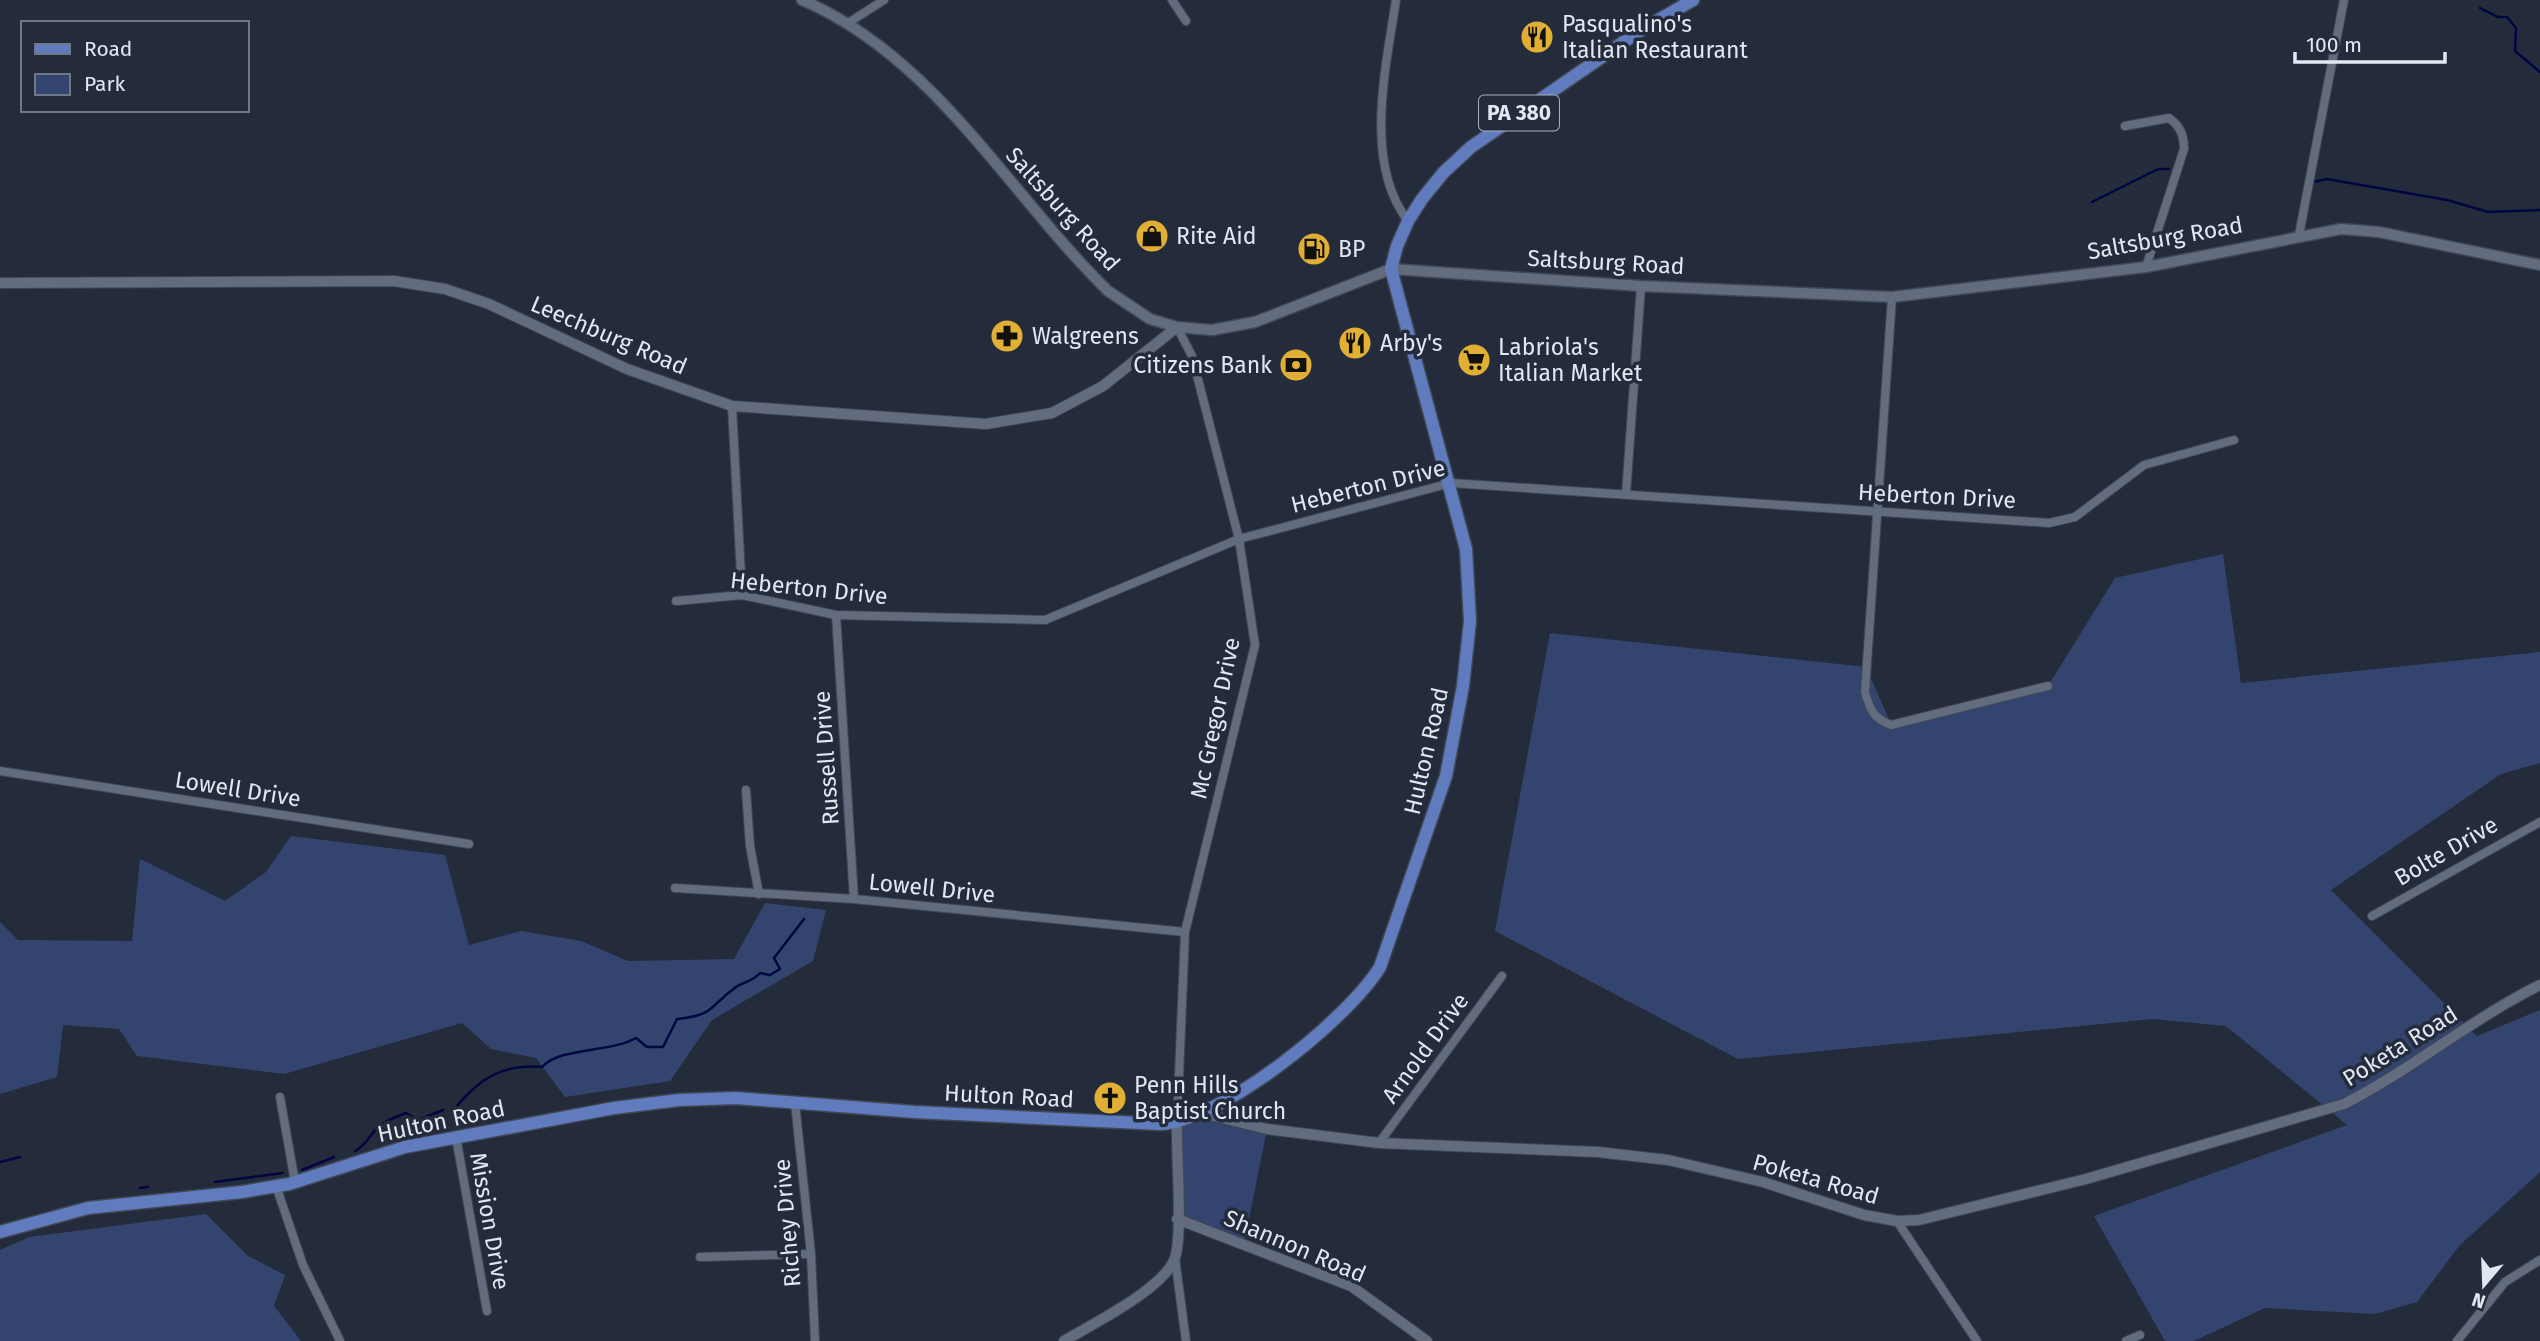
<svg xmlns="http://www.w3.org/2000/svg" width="2540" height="1341" viewBox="0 0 2540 1341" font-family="'Fira Sans',sans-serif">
<rect width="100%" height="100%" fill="#242c3c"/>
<g fill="#33456f">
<path d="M2223 554 2241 683 2540 652V763L2501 774 2331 890 2477 1036 2540 1010V1172L2459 1246 2417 1302 2375 1314 2265 1308 2194 1341H2165L2094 1216 2347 1125 2226 1026 2153 1019 1738 1059 1495 931 1550 633 1866 667 1891 724 2048 686 2115 578Z"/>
<path d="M291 836 445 855 469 945 521 931 581 941 628 961 734 959 765 903 826 910 813 961 712 1020 670 1081 565 1097 536 1058 491 1049 462 1023 284 1074 137 1056 119 1029 63 1025 57 1077 0 1094V922L18 940 132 941 140 859 225 901 266 872Z"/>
<path d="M1206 1114 1267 1129 1244 1244 1177 1219V1123Z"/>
<path d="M206 1214 248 1256 285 1275 274 1306 301 1341H0V1250L29 1237Z"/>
</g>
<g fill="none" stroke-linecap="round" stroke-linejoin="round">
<g stroke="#010641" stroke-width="2.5">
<path d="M2480 8 2498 17H2507L2516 28 2515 51 2540 72"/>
<path d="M2313 182 2327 179 2447 200 2488 212 2540 210"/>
<path d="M2092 202 2158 169H2169"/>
<path d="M456 1107C481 1077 503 1064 542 1067 560 1047 609 1053 636 1038L647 1047H663L677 1019C716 1015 708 1007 736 987 745 981 752 982 760 973L770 975 780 969 774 958 804 919"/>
<path d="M355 1151C368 1144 369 1135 379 1126 387 1120 396 1117 406 1113L418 1120 443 1110"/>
<path d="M0 1162 20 1157"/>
<path d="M302 1170 334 1157"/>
<path d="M215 1182 283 1173"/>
<path d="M140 1188 148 1187"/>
</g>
<defs>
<g id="minor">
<path d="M1172 0 1186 21"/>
<path d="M1396 0C1386 67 1363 163 1408 221"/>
<path d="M848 23 884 0"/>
<path d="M2125 126 2169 118C2180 126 2184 135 2184 149L2146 267"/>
<path d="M2299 235 2344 0"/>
<path d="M1892 297 1865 692C1870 710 1873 718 1891 725L2048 686"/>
<path d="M732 406 742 595"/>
<path d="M1626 494 1641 286"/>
<path d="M676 601 742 595 836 615 1045 620 1239 539 1451 483 2049 523 2075 517 2144 465 2234 440"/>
<path d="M836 615 854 899"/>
<path d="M0 771 469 844"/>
<path d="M746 790 750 846 759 894"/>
<path d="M675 888 854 899 1185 932"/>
<path d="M2372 916 2540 822"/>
<path d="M280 1097 295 1182"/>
<path d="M795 1103 811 1254 815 1340"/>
<path d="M1177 1123 1185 932 1255 645 1239 539 1192 356 1177 327"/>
<path d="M456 1137 487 1311"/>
<path d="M1379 1143 1502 976"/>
<path d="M276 1186 303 1265 340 1341"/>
<path d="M1897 1221 1977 1341"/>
<path d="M700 1257 811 1254"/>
<path d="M1175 1258 1186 1341"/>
<path d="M2126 1341 2140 1335"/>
<path d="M2457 1341 2505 1282 2540 1260"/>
</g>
<g id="tertiary">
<path d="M0 283 394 281 445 289 489 304 627 369 732 406 986 424 1052 413 1103 386 1177 327"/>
<path d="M1206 1114 1267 1129 1379 1143 1598 1152 1668 1160 1763 1182 1864 1215 1897 1221 1919 1220 2086 1179 2344 1104C2413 1069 2471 1019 2540 985"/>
<path d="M1177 1219 1351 1286 1427 1341"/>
<path d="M1064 1341C1092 1324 1164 1289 1175 1258 1183 1232 1176 1155 1177 1123"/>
</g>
<path id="secondary" d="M802 0C935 57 1008 193 1108 291L1150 319 1177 327 1212 330 1255 322 1391 269 1641 286 1892 297 2146 267 2341 229 2379 232 2540 265"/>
<path id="primary" d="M0 1232 88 1208 242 1192 289 1184 405 1147 614 1108 679 1100 736 1098 915 1112 1161 1124C1223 1120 1348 1019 1380 967L1446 776 1463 686 1470 621 1466 549 1391 269 1397 246 1408 221 1422 199 1443 173 1471 147 1641 30 1693 0"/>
</defs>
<use href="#minor" stroke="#404755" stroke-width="10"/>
<use href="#tertiary" stroke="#404755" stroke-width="12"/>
<use href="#secondary" stroke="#404755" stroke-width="13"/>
<use href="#primary" stroke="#404755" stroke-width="15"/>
<use href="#minor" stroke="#636c7f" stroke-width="8"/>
<use href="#tertiary" stroke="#636c7f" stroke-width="10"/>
<use href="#secondary" stroke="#636c7f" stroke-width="10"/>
<use href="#primary" stroke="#607cbf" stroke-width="12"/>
</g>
<defs>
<symbol id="restaurant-disc" viewBox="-11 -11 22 22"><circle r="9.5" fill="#e1af34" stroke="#242c3c"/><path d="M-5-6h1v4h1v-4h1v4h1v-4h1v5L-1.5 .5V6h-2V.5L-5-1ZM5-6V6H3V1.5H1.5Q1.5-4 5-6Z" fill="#111"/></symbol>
<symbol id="shop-disc" viewBox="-11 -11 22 22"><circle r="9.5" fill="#e1af34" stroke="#242c3c"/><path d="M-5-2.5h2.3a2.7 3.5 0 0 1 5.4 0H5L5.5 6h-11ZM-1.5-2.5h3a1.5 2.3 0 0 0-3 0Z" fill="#111"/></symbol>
<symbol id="fuel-disc" viewBox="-11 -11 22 22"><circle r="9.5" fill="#e1af34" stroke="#242c3c"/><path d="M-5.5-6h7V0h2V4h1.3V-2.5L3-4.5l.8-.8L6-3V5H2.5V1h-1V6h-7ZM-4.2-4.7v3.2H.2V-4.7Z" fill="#111"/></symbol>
<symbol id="pharmacy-disc" viewBox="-11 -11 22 22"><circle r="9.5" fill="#e1af34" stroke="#242c3c"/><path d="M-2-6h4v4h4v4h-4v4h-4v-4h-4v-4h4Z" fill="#111"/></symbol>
<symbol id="supermarket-disc" viewBox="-11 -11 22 22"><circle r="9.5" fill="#e1af34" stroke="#242c3c"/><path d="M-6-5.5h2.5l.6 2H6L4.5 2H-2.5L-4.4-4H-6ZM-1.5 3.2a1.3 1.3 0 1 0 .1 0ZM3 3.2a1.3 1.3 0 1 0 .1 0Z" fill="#111"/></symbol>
<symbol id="bank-disc" viewBox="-11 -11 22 22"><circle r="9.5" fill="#e1af34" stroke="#242c3c"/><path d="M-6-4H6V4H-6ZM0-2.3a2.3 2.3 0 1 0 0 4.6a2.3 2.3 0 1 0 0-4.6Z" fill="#111"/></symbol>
<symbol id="church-disc" viewBox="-11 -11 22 22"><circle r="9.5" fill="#e1af34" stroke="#242c3c"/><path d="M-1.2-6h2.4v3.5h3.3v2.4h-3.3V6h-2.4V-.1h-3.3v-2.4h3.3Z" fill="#111"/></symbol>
</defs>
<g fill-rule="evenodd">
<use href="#restaurant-disc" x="1518" y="18" width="38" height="38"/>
<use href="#shop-disc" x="1133" y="217" width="38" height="38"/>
<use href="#fuel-disc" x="1295" y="230" width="38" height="38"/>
<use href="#pharmacy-disc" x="988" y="317" width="38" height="38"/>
<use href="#restaurant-disc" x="1336" y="324" width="38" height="38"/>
<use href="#supermarket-disc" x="1455" y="341" width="38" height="38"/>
<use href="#bank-disc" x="1277" y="346" width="38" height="38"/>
<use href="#church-disc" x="1091" y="1079" width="38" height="38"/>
</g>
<g text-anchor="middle" stroke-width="7" stroke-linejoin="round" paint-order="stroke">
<rect fill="#242c3c" stroke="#a9afbb" stroke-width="2" x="1479" y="95.5" width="80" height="35" rx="5"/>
<g font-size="21" font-weight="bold" fill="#e2e7f2">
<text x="1519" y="120">PA 380</text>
</g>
<g font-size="23" fill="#e2e7f2" stroke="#242c3c" text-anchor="start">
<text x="1562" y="32">Pasqualino's<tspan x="1562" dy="26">Italian Restaurant</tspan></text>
<text x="1176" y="244">Rite Aid</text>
<text x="1338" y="257">BP</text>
<text x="1032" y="344">Walgreens</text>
<text x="1380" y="351">Arby's</text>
<text x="1498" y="355">Labriola's<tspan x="1498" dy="26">Italian Market</tspan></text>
<text x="1272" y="373" text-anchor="end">Citizens Bank</text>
<text x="1134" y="1093">Penn Hills<tspan x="1134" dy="26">Baptist Church</tspan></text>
</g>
<g font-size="23" fill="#e2e7f2" stroke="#242c3c">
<text transform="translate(1063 209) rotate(48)" y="8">Saltsburg Road</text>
<text transform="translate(2165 238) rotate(-10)" y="8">Saltsburg Road</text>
<text transform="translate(1606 262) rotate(3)" y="8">Saltsburg Road</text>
<text transform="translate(609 335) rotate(23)" y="8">Leechburg Road</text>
<text transform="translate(1368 486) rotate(-14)" y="8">Heberton Drive</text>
<text transform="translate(1937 496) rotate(3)" y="8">Heberton Drive</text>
<text transform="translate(809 588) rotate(6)" y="8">Heberton Drive</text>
<text transform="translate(1215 718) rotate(-78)" y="8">Mc Gregor Drive</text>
<text transform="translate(1426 751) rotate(-77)" y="8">Hulton Road</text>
<text transform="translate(826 758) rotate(-94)" y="8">Russell Drive</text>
<text transform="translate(238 789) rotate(9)" y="8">Lowell Drive</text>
<text transform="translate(2446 851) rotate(-30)" y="8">Bolte Drive</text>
<text transform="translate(932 888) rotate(6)" y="8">Lowell Drive</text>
<text transform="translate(2400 1046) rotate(-32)" y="8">Poketa Road</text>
<text transform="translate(1425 1048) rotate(-54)" y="8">Arnold Drive</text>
<text transform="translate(1009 1096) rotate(3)" y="8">Hulton Road</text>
<text transform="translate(441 1121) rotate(-12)" y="8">Hulton Road</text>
<text transform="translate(1816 1179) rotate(16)" y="8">Poketa Road</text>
<text transform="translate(490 1221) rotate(80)" y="8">Mission Drive</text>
<text transform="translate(787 1223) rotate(-95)" y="8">Richey Drive</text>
<text transform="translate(1295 1246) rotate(23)" y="8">Shannon Road</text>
</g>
</g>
<rect x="21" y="21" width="228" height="91" fill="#242c3c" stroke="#707785" stroke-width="2"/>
<rect x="35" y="44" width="35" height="10" fill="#607cbf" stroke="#707785" stroke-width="2"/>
<text x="84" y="56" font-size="21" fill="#e2e7f2">Road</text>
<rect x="35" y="74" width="35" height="21" fill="#33456f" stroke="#707785" stroke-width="2"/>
<text x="84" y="91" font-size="21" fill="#e2e7f2">Park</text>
<g transform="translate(2484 1285) rotate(199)" stroke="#242c3c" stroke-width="5" paint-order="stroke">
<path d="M0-5L12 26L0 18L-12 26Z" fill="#e2e7f2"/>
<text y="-10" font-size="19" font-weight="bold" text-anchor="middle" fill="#e2e7f2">N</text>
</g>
<path d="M2295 52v10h150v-10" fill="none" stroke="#e2e7f2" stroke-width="3.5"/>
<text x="2306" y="52" font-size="21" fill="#e2e7f2" stroke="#242c3c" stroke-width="5" paint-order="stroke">100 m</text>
</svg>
